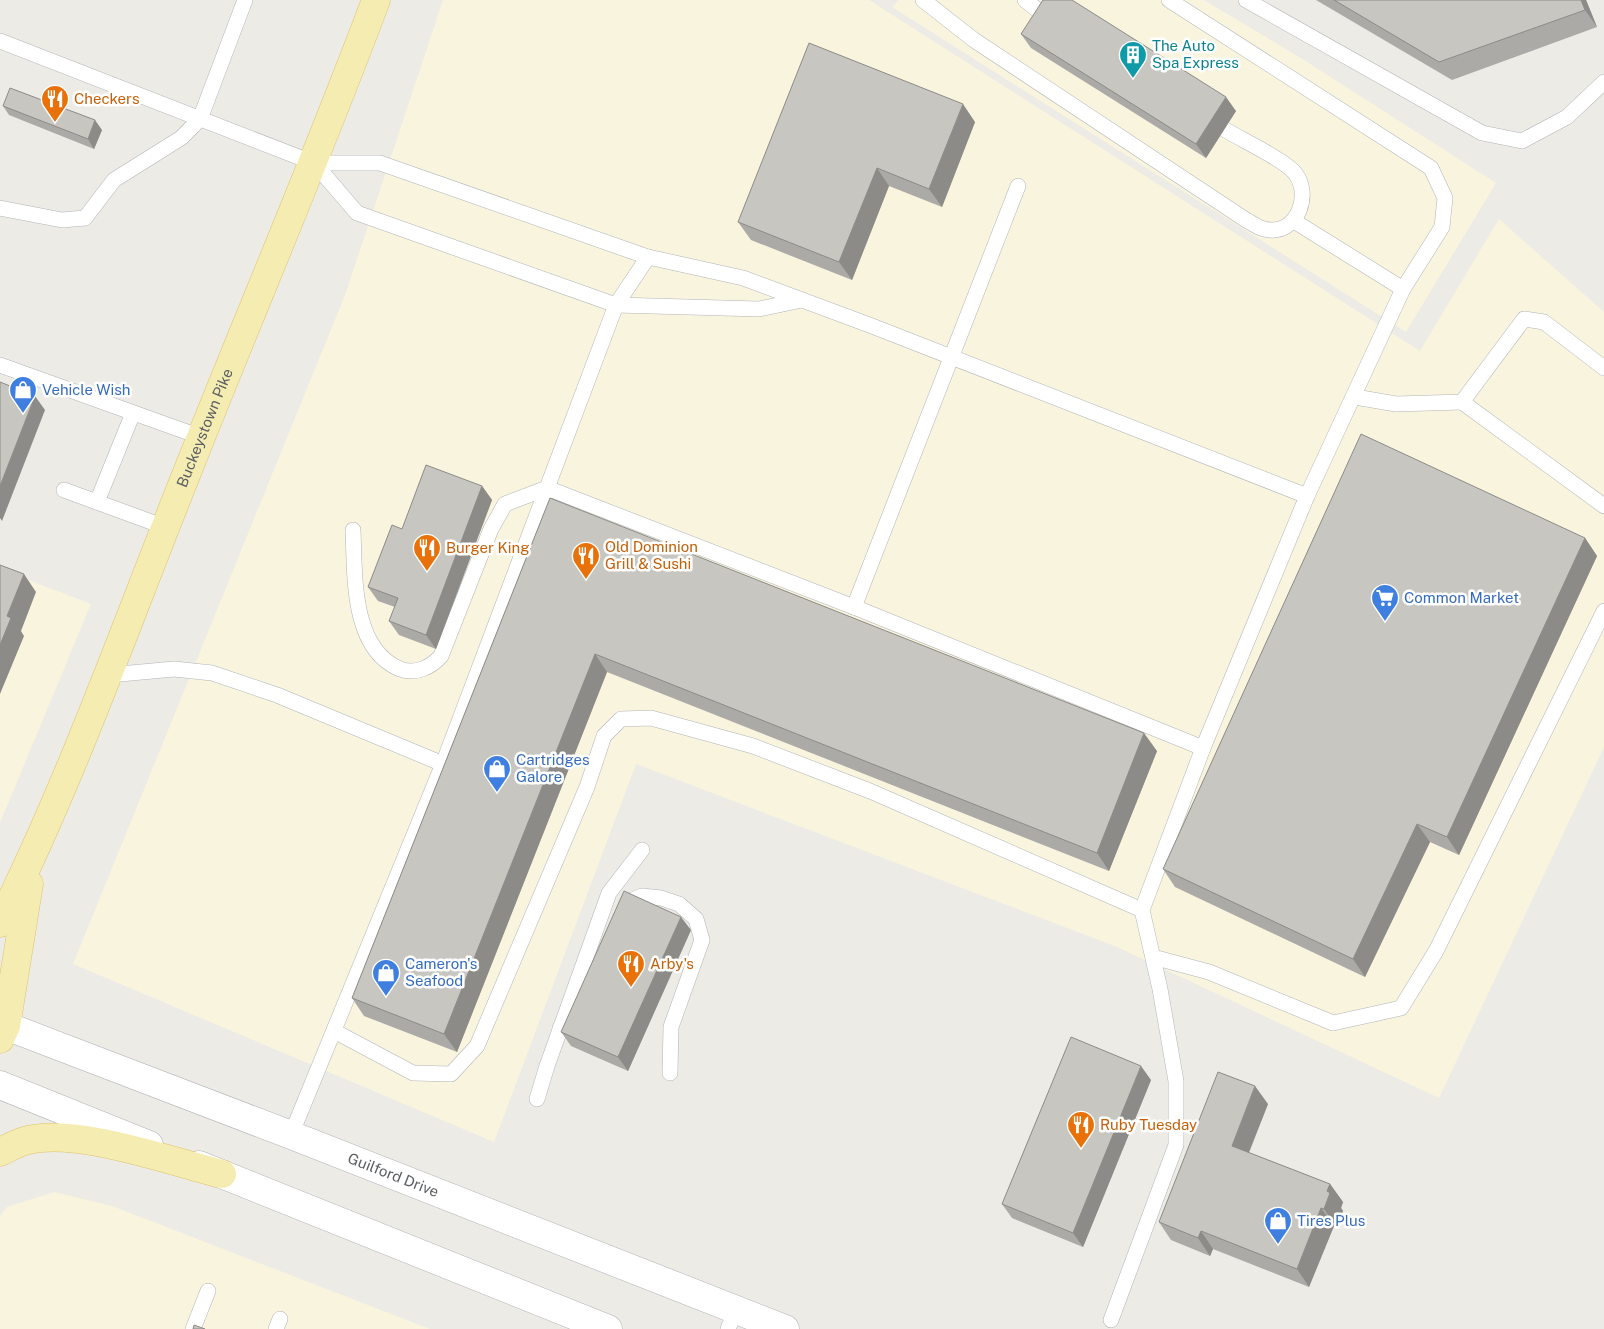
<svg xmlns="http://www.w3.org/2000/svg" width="1604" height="1329" viewBox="0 0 1604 1329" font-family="'Public Sans',sans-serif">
<rect width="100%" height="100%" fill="#edebe5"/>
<g fill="#f9f4dd">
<path d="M443 0H869L1420 351 1499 219 1604 312V747L1439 1098 1117 947 636 764 494 1142 73 964 345 295Z"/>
<path d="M899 0H1204L1304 60 1496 183 1406 332 892 7Z"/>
<path d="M0 569 91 604 0 823Z"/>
<path d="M54 1192 112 1206 430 1329H0V1216L7 1207Z"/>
</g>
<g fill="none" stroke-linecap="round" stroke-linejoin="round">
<defs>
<g id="lane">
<path d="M923 0 974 40 1246 220C1252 223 1258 228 1264 229 1298 238 1315 190 1291 169 1277 156 1242 140 1224 129"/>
<path d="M1025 0 1049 19"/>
<path d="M1246 0 1482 133 1522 141 1567 117 1604 82"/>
<path d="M0 41 314 163H380L648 257 743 278 872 326 1307 496"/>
<path d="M314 163 357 213 616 305 759 309 802 300"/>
<path d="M0 208 62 220 85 218 114 180 181 138 200 119 245 0"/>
<path d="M1294 221 1403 289"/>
<path d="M0 365 201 437"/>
<path d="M1355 397 1396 404 1462 402 1524 319 1544 322 1604 368"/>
<path d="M1462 402 1604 506"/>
<path d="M64 490 165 527"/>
<path d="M97 502 133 413"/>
<path d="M353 530C355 575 351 649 400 669 416 675 431 667 441 656L491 529 505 504 547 488 854 607 1203 748"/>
<path d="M854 607 1018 186"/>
<path d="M109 675 174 669 212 673 277 695 443 764"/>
<path d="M625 909 628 902 642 896 661 898 679 904 696 919 702 940 671 1027 670 1073"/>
<path d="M1153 957 1209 972 1333 1023 1401 1008 1436 951 1604 611"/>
<path d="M560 1028 580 1012"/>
<path d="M334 1031 413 1073 451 1074 477 1046 587 787 604 736 621 719 651 718 753 746 870 791 1142 910"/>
<path d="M537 1099 547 1066 609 893 642 850"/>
<path d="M291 1135 443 764 616 305 648 257"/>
<path d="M1111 1320 1176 1145V1081L1160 989 1142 910 1203 748 1307 496 1403 289 1442 227 1445 198 1431 168 1169 0"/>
<path d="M193 1329 208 1291"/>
<path d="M276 1329 280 1319"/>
<path d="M728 1329 736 1309"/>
</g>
<g id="secondary">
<path id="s1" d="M0 1027 6 1026 291 1135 785 1329"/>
<path d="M0 1085 149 1145"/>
<path d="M199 1165 608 1329"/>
</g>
<g id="primary">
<path id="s2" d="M0 923C73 776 127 622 188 470 250 313 317 158 376 0"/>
<path d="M0 1039 6 1026 29 884"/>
<path d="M0 1152C9 1148 18 1142 28 1140 80 1128 169 1161 222 1174"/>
</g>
</defs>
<use href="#lane" stroke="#b2b4b8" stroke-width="16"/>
<use href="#secondary" stroke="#b1b3b7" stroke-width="29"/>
<use href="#primary" stroke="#dfc36b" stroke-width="29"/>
<use href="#lane" stroke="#fff" stroke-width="15"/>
<use href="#secondary" stroke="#fff" stroke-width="28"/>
<use href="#primary" stroke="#f5ecb2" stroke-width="28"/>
</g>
<g fill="#acaaa6">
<path d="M1316 0H1586L1597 27 1452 80Z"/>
<path d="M1021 34 1236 111 1206 158 1031 48Z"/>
<path d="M3 106 102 130 94 149 9 115Z"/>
<path d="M975 122 942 207 889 186 852 280 751 240 738 222Z"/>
<path d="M482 486 492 500 436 649 399 635 389 621 395 607 378 601 368 587 402 529Z"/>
<path d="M550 498 1157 751 1109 871 607 672 457 1052 364 1016 352 998Z"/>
<path d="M1585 538 1597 556 1459 855 1430 842 1365 977 1175 887 1163 869Z"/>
<path d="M691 930 628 1071 571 1046 561 1032Z"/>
<path d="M1151 1080 1083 1247 1012 1218 1002 1204Z"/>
<path d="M1268 1104 1249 1153 1330 1184 1343 1202 1341 1208 1343 1211 1336 1227 1334 1226 1309 1287 1213 1249 1210 1256 1171 1240 1159 1222Z"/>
</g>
<g fill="#8c8b87">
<path d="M1581 0H1586L1597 27 1585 10Z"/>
<path d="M1226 97 1236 111 1206 158 1196 144Z"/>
<path d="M963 104 975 122 942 207 929 189Z"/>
<path d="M95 120 102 130 94 149 88 139Z"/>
<path d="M877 168 889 186 852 280 839 262Z"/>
<path d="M35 396 45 410 2 521 0 518V486Z"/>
<path d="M482 486 492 500 436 649 426 635Z"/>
<path d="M1585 538 1597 556 1459 855 1447 837Z"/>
<path d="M24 574 36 592 21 631 24 636 0 694V645L7 616Z"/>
<path d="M595 654 607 672 457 1052 444 1034Z"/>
<path d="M1144 733 1157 751 1109 871 1097 853Z"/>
<path d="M1417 824 1430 842 1365 977 1353 959Z"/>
<path d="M681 917 691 930 628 1071 618 1057Z"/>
<path d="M1141 1066 1151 1080 1083 1247 1073 1233Z"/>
<path d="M1255 1086 1268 1104 1244 1164 1232 1146Z"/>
<path d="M1330 1184 1343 1202 1341 1208 1343 1211 1336 1227 1324 1209 1327 1191Z"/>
<path d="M1321 1208 1334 1226 1309 1287 1297 1269Z"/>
<path d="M1201 1231 1213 1249 1210 1256 1198 1238Z"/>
</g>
<g fill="#c8c6c1" stroke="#8c8b87">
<path d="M1043 0H1072L1226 97 1196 144 1021 34Z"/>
<path d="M1334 0H1581L1585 10 1439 62Z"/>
<path d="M809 43 963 104 929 189 877 168 839 262 738 222Z"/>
<path d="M10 88 95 120 88 139 3 106Z"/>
<path d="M0 382 35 396 0 486Z"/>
<path d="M1361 434 1585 538 1447 837 1417 824 1353 959 1163 869Z"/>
<path d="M426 465 482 486 426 635 389 621 398 598 368 587 392 525 402 529Z"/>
<path d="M550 498 1144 733 1097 853 595 654 444 1034 352 998Z"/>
<path d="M0 565 24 574 7 616 11 618 0 645Z"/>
<path d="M624 891 681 917 618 1057 561 1032Z"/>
<path d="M1071 1037 1141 1066 1073 1233 1002 1204Z"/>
<path d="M1218 1072 1255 1086 1232 1146 1330 1184 1327 1191 1330 1193 1324 1209 1321 1208 1297 1269 1201 1231 1198 1238 1159 1222Z"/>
<path d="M194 1325 205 1329H193Z"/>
</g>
<defs>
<symbol id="building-pin" viewBox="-11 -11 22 30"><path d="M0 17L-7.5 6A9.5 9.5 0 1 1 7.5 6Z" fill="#0f9aa8" stroke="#fff"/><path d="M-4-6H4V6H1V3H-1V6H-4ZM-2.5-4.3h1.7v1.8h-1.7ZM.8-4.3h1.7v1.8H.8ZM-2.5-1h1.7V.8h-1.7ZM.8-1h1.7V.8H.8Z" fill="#fff"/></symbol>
<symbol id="restaurant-pin" viewBox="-11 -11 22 30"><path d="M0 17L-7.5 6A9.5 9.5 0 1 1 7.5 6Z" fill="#e8710a" stroke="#fff"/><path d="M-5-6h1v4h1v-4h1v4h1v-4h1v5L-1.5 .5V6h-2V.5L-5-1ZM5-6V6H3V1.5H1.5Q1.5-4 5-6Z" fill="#fff"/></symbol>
<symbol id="shop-pin" viewBox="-11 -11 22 30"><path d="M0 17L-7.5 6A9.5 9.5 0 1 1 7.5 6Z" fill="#3f7fe0" stroke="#fff"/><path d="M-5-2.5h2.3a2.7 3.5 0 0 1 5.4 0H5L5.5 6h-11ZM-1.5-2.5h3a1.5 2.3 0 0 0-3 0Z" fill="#fff"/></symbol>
<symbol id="supermarket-pin" viewBox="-11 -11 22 30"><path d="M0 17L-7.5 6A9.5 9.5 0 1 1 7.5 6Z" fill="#3f7fe0" stroke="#fff"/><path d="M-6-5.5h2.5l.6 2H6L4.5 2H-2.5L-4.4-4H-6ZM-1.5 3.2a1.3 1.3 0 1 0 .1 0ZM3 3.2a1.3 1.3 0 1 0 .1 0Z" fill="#fff"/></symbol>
</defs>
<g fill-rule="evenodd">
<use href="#building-pin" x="1117" y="39" width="32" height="43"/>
<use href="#restaurant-pin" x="39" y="83" width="32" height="43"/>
<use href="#shop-pin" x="7" y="374" width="32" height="43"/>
<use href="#restaurant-pin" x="411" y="532" width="32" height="43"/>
<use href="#restaurant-pin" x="570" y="540" width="32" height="43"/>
<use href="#supermarket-pin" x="1369" y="582" width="32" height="43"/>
<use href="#shop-pin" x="481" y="753" width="32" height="43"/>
<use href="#restaurant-pin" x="615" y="948" width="32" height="43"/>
<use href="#shop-pin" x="370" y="957" width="32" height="43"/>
<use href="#restaurant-pin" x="1065" y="1109" width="32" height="43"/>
<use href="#shop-pin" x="1262" y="1205" width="32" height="43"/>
</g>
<g text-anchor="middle" stroke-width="5" stroke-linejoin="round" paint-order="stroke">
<g font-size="15" fill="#0d838f" stroke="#fff" text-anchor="start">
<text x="1152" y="51">The Auto<tspan x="1152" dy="17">Spa Express</tspan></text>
</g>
<g font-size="15" fill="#c56008" stroke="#fff" text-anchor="start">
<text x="74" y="104">Checkers</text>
<text x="605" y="552">Old Dominion<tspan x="605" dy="17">Grill &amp; Sushi</tspan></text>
<text x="446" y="553">Burger King</text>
<text x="650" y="969">Arby's</text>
<text x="1100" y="1130">Ruby Tuesday</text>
</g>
<g font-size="15" fill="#366cbe" stroke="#fff" text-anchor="start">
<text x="42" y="395">Vehicle Wish</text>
<text x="1404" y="603">Common Market</text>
<text x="516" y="765">Cartridges<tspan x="516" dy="17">Galore</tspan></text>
<text x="405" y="969">Cameron's<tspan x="405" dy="17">Seafood</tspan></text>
<text x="1297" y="1226">Tires Plus</text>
</g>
<g font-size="15" fill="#5c5f63" stroke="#fff">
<text dy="5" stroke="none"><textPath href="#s2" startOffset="536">Buckeystown Pike</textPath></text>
<text dy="5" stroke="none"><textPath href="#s1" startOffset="421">Guilford Drive</textPath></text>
</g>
</g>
</svg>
